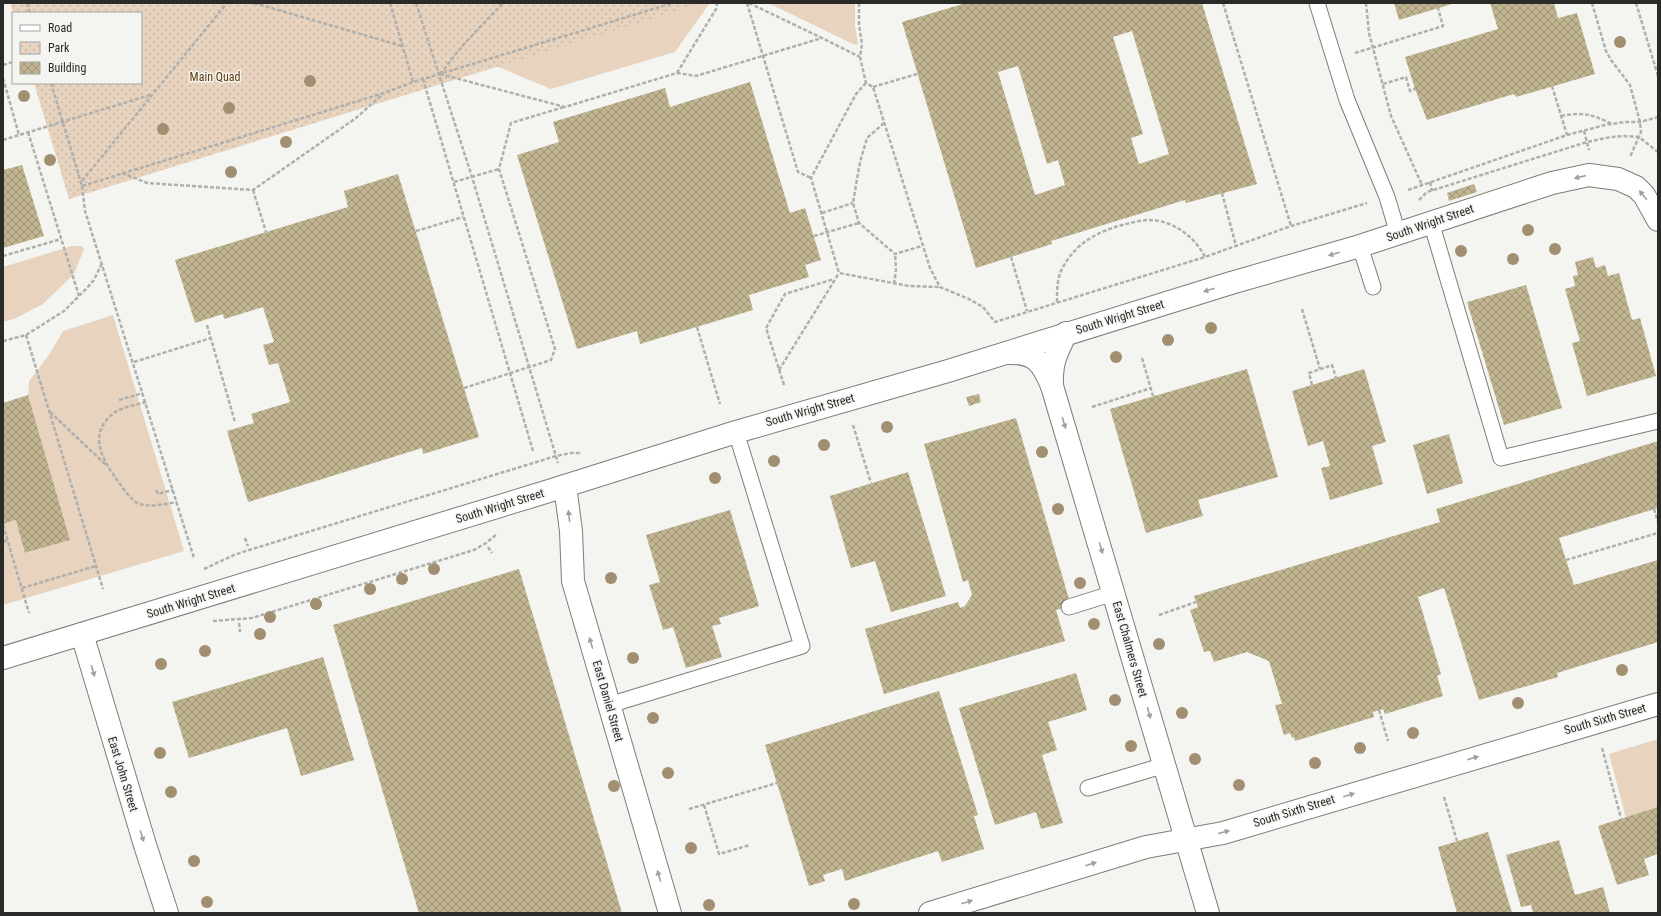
<svg xmlns="http://www.w3.org/2000/svg" width="1661" height="916" viewBox="0 0 1661 916" font-family="'Roboto Condensed',sans-serif">
<defs>
<pattern id="park-dots" width="8" height="8" patternUnits="userSpaceOnUse"><rect width="8" height="8" fill="#e7d3be"/><path d="M2 2h.1M6 6h.1" fill="none" stroke="#c6b5a3" stroke-width="1.8" stroke-linecap="round"/></pattern>
<pattern id="building-cross-hatch" width="8" height="8" patternUnits="userSpaceOnUse"><rect width="8" height="8" fill="#c1b591"/><path d="M0 0l8 8M0 8l8-8" fill="none" stroke="#9d9376"/></pattern>
</defs>
<rect width="100%" height="100%" fill="#f4f5f1"/>
<g fill="#e7d3be">
<path d="M700 3H710L675 52 551 89 496 66Z"/>
<path d="M768 3H855V25L858 44 856 45 849 42Z"/>
<path d="M72 246H82L84 249 74 274 43 304 14 319 3 322V267Z"/>
<path d="M113 315 184 551 3 605V524L16 520 26 553 70 540 28 395 29 381 49 355 63 331Z"/>
<path d="M1658 739V808L1626 818 1609 754Z"/>
</g>
<path fill="url(#park-dots)" d="M10 3H703L69 199 34 83H141V13H13Z"/>
<g fill="url(#building-cross-hatch)" fill-rule="evenodd">
<path d="M966 3H1202L1257 184 1186 203 1185 200 1051 241 1052 244 976 268 902 22ZM1132 31 1169 154 1139 164 1131 138 1143 134 1113 37ZM1018 66 1047 164 1058 160 1065 185 1035 195 998 72Z"/>
<path d="M1394 3H1455L1399 20Z"/>
<path d="M1490 3H1554L1558 18 1577 13 1595 74 1516 97 1514 94 1427 120 1415 89 1405 57 1498 29Z"/>
<path d="M750 82 790 213 805 208 821 260 805 265 809 277 749 295 753 310 640 344 637 331 577 349 517 155 559 142 553 122 665 88 670 107Z"/>
<path d="M22 165 44 236 3 248V170Z"/>
<path d="M398 174 479 437 423 454 422 448 248 502 227 431 254 423 251 414 290 402 278 363 269 365 263 345 274 342 263 307 224 319 223 314 195 323 175 260 348 207 344 191Z"/>
<path d="M1474 184 1477 192 1449 201 1447 193Z"/>
<path d="M1593 257 1596 268 1605 265 1608 276 1619 273 1632 320 1640 318 1656 376 1587 396 1572 343 1580 341 1565 289 1575 286 1573 276 1578 275 1575 262Z"/>
<path d="M1526 285 1562 408 1504 425 1467 302Z"/>
<path d="M1247 369 1278 477 1198 500 1203 516 1146 533 1110 409Z"/>
<path d="M1364 369 1386 442 1372 446 1383 484 1330 500 1321 468 1330 466 1323 441 1308 446 1292 391Z"/>
<path d="M979 394 981 402 969 406 966 397Z"/>
<path d="M28 395 70 540 25 553 16 520 3 524V403Z"/>
<path d="M1016 418 1071 606 1056 610 1065 641 884 694 865 629 958 602 960 608 965 606 972 595 968 580 963 582 924 444Z"/>
<path d="M1449 434 1463 483 1427 494 1413 445Z"/>
<path d="M1658 441V508L1559 538 1574 585 1658 560V642L1573 668 1557 673 1558 677 1479 700 1444 588 1418 597 1441 674 1437 676 1443 696 1385 714 1383 709 1373 712 1374 717 1295 741 1294 737 1292 738 1290 733 1284 735 1275 705 1282 704 1269 661 1247 652 1214 662 1210 651 1204 652 1190 610 1198 607 1194 596 1440 522 1436 509Z"/>
<path d="M908 472 946 596 891 612 875 561 851 568 830 496Z"/>
<path d="M730 510 759 606 719 618 721 624 712 626 722 657 686 668 673 627 663 630 649 585 660 582 646 535Z"/>
<path d="M519 569 554 685 622 913H419L333 625Z"/>
<path d="M323 657 354 760 301 776 287 728 189 758 172 702Z"/>
<path d="M1076 673 1087 710 1048 722 1057 750 1042 755 1063 823 1041 829 1036 812 995 825 959 708Z"/>
<path d="M939 691 978 815 974 816 984 849 942 862 938 851 845 881 842 869 823 875 825 881 809 886 765 745Z"/>
<path d="M1658 807V854L1644 859 1649 875 1617 885 1598 826Z"/>
<path d="M1488 832 1512 913H1457L1438 847Z"/>
<path d="M1559 840 1575 895 1603 887 1610 913H1533L1531 905 1521 907 1506 855Z"/>
</g>
<g fill="none" stroke-linecap="round" stroke-linejoin="round">
<defs>
<g id="lane">
<path d="M1317 3 1347 100 1387 197 1398 234"/>
<path d="M1431 222 1501 458 1658 421"/>
<path d="M1360 246 1373 287"/>
<path d="M1069 607 1114 593"/>
<path d="M609 705 802 646 736 432"/>
<path d="M1088 788 1165 765"/>
</g>
<g id="street">
<path d="M1008 353C1035 352 1042 362 1052 386L1208 913"/>
<path d="M1052 386C1051 362 1056 354 1066 333"/>
<path d="M565 486 571 531 573 581 670 913"/>
<path d="M82 634 145 845 167 913"/>
<path d="M3 658 549 491 736 432 948 371 1231 283 1360 246 1552 183 1589 175 1618 179 1636 187 1644 195 1658 220"/>
<path d="M930 913 1146 847 1223 833 1658 704"/>
</g>
</defs>
<use href="#lane" stroke="#7c7d79" stroke-width="17"/>
<use href="#street" stroke="#7c7d79" stroke-width="24"/>
<g stroke="#afb0ad" stroke-width="2.5" stroke-dasharray="4 2" stroke-linecap="butt">
<path d="M27 3 30 13"/>
<path d="M254 3 402 46"/>
<path d="M390 3 413 82"/>
<path d="M416 3 472 177 558 463"/>
<path d="M747 3 798 172 811 178"/>
<path d="M749 3 822 38 860 57"/>
<path d="M859 3V25L862 44 860 57 866 83 873 87 930 268 940 287 969 299 983 307 995 322 1205 257 1291 226 1367 203"/>
<path d="M1223 3 1291 226"/>
<path d="M1366 3 1369 33 1391 116 1422 185"/>
<path d="M1592 3 1606 51 1611 60 1630 85 1640 122 1641 132 1630 157"/>
<path d="M1636 3 1658 76"/>
<path d="M1355 53 1443 26 1438 8"/>
<path d="M3 65 13 62"/>
<path d="M677 73 716 9 717 3"/>
<path d="M440 74 565 107 677 73 696 76 822 38"/>
<path d="M440 74 464 44 503 3"/>
<path d="M3 78 19 135"/>
<path d="M423 79 533 451"/>
<path d="M51 83 82 186 384 93 413 82 673 3"/>
<path d="M866 83 856 94 811 178 839 273 909 286 940 287"/>
<path d="M1383 84 1406 77 1410 91 1415 89"/>
<path d="M1552 86 1567 135"/>
<path d="M873 87 917 74"/>
<path d="M1561 116C1585 112 1591 114 1612 124"/>
<path d="M884 123 867 138 860 162 853 203 859 223 895 254 922 246"/>
<path d="M1584 131 1589 150"/>
<path d="M28 132 79 296"/>
<path d="M3 140 150 95"/>
<path d="M122 173 147 183 253 190 356 118 383 94"/>
<path d="M82 181 227 3"/>
<path d="M454 182 499 169"/>
<path d="M1430 182 1432 191"/>
<path d="M82 186 85 211 194 558"/>
<path d="M253 190 266 232"/>
<path d="M1408 190 1567 135 1605 125 1625 122H1640L1658 117"/>
<path d="M1222 193 1236 246"/>
<path d="M1419 200 1427 192 1587 142 1611 137 1624 136 1639 137 1658 152"/>
<path d="M822 213 853 203"/>
<path d="M416 231 463 217"/>
<path d="M814 236 859 223"/>
<path d="M3 256 61 239"/>
<path d="M1011 257 1027 311"/>
<path d="M894 284 896 270 895 254"/>
<path d="M1057 302C1057 290 1057 277 1063 267 1076 243 1097 232 1122 225 1131 223 1140 220 1149 220 1173 220 1195 237 1205 257"/>
<path d="M1302 309 1320 369"/>
<path d="M207 325 235 422"/>
<path d="M697 327 720 404"/>
<path d="M26 335 103 589"/>
<path d="M3 341 26 335 64 311 86 289 94 280 102 263"/>
<path d="M1142 358 1153 396"/>
<path d="M134 362 211 338"/>
<path d="M779 370 839 273"/>
<path d="M784 385 766 328 785 294 834 279"/>
<path d="M1312 385 1309 373 1332 365 1336 378"/>
<path d="M464 388 551 360 555 349 499 169 511 123 564 107"/>
<path d="M119 400 143 393"/>
<path d="M146 402C136 405 122 407 114 413 89 432 100 456 115 477 120 484 130 499 137 503 148 508 166 504 177 502"/>
<path d="M1092 407 1151 388"/>
<path d="M50 412 106 465"/>
<path d="M853 425 871 483"/>
<path d="M156 490 158 494 173 490"/>
<path d="M1654 509 1658 522"/>
<path d="M3 525 29 613"/>
<path d="M245 538 248 546"/>
<path d="M3 542 8 540"/>
<path d="M488 547 492 553"/>
<path d="M1566 560 1658 533"/>
<path d="M204 569 234 555 249 550 556 456 571 453H582"/>
<path d="M22 588 96 566"/>
<path d="M1159 615 1196 602"/>
<path d="M213 621 252 618 474 550 486 543 497 534"/>
<path d="M239 623 240 632"/>
<path d="M1379 710 1388 741"/>
<path d="M1602 748 1621 818"/>
<path d="M1444 797 1457 841"/>
<path d="M704 805 719 854 750 845"/>
<path d="M689 809 777 783"/>
</g>
<use href="#lane" stroke="#fff" stroke-width="15"/>
<use href="#street" stroke="#fff" stroke-width="22"/>
</g>
<g fill="#a28e70">
<circle cx="1620" cy="42" r="6"/>
<circle cx="310" cy="81" r="6"/>
<circle cx="24" cy="96" r="6"/>
<circle cx="229" cy="108" r="6"/>
<circle cx="163" cy="129" r="6"/>
<circle cx="286" cy="142" r="6"/>
<circle cx="50" cy="160" r="6"/>
<circle cx="231" cy="172" r="6"/>
<circle cx="1528" cy="230" r="6"/>
<circle cx="1555" cy="249" r="6"/>
<circle cx="1461" cy="251" r="6"/>
<circle cx="1513" cy="259" r="6"/>
<circle cx="1211" cy="328" r="6"/>
<circle cx="1168" cy="340" r="6"/>
<circle cx="1116" cy="357" r="6"/>
<circle cx="887" cy="427" r="6"/>
<circle cx="824" cy="445" r="6"/>
<circle cx="1042" cy="452" r="6"/>
<circle cx="774" cy="461" r="6"/>
<circle cx="715" cy="478" r="6"/>
<circle cx="1058" cy="509" r="6"/>
<circle cx="434" cy="569" r="6"/>
<circle cx="611" cy="578" r="6"/>
<circle cx="402" cy="579" r="6"/>
<circle cx="1080" cy="583" r="6"/>
<circle cx="370" cy="589" r="6"/>
<circle cx="316" cy="604" r="6"/>
<circle cx="270" cy="617" r="6"/>
<circle cx="1094" cy="624" r="6"/>
<circle cx="260" cy="634" r="6"/>
<circle cx="1159" cy="644" r="6"/>
<circle cx="205" cy="651" r="6"/>
<circle cx="633" cy="658" r="6"/>
<circle cx="161" cy="664" r="6"/>
<circle cx="1622" cy="670" r="6"/>
<circle cx="1115" cy="700" r="6"/>
<circle cx="1518" cy="703" r="6"/>
<circle cx="1182" cy="713" r="6"/>
<circle cx="653" cy="718" r="6"/>
<circle cx="1413" cy="733" r="6"/>
<circle cx="1131" cy="746" r="6"/>
<circle cx="1360" cy="748" r="6"/>
<circle cx="160" cy="753" r="6"/>
<circle cx="1195" cy="759" r="6"/>
<circle cx="1315" cy="763" r="6"/>
<circle cx="668" cy="773" r="6"/>
<circle cx="1239" cy="785" r="6"/>
<circle cx="614" cy="786" r="6"/>
<circle cx="171" cy="792" r="6"/>
<circle cx="691" cy="848" r="6"/>
<circle cx="194" cy="861" r="6"/>
<circle cx="207" cy="902" r="6"/>
<circle cx="854" cy="904" r="6"/>
<circle cx="709" cy="905" r="6"/>
</g>
<defs><path id="oneway-solid" d="M-6-.8H1V-3.2L6.5 0L1 3.2V.8H-6Z"/></defs>
<g fill="#9fa09f">
<use href="#oneway-solid" transform="translate(1580 177) rotate(167)"/>
<use href="#oneway-solid" transform="translate(1643 195) rotate(-129)"/>
<use href="#oneway-solid" transform="translate(1334 254) rotate(164)"/>
<use href="#oneway-solid" transform="translate(1209 290) rotate(163)"/>
<use href="#oneway-solid" transform="translate(1064 423) rotate(73)"/>
<use href="#oneway-solid" transform="translate(569 516) rotate(-96)"/>
<use href="#oneway-solid" transform="translate(1101 548) rotate(73)"/>
<use href="#oneway-solid" transform="translate(591 643) rotate(-106)"/>
<use href="#oneway-solid" transform="translate(93 671) rotate(74)"/>
<use href="#oneway-solid" transform="translate(1149 713) rotate(74)"/>
<use href="#oneway-solid" transform="translate(1473 758) rotate(-16)"/>
<use href="#oneway-solid" transform="translate(1349 795) rotate(-17)"/>
<use href="#oneway-solid" transform="translate(1224 832) rotate(-14)"/>
<use href="#oneway-solid" transform="translate(142 836) rotate(73)"/>
<use href="#oneway-solid" transform="translate(1091 864) rotate(-17)"/>
<use href="#oneway-solid" transform="translate(659 876) rotate(-106)"/>
<use href="#oneway-solid" transform="translate(967 902) rotate(-17)"/>
</g>
<g text-anchor="middle" stroke-width="3" stroke-linejoin="round" paint-order="stroke">
<g font-size="12" fill="#5f3906" stroke="#f4f5f1">
<text x="215" y="81">Main Quad</text>
</g>
<g font-size="12" fill="#2a2b29" stroke="#f4f5f1">
<text transform="translate(1430 223) rotate(-19)" y="4">South Wright Street</text>
<text transform="translate(1120 317) rotate(-17)" y="4">South Wright Street</text>
<text transform="translate(810 410) rotate(-16)" y="4">South Wright Street</text>
<text transform="translate(500 506) rotate(-17)" y="4">South Wright Street</text>
<text transform="translate(191 601) rotate(-17)" y="4">South Wright Street</text>
<text transform="translate(1130 649) rotate(74)" y="4">East Chalmers Street</text>
<text transform="translate(608 701) rotate(74)" y="4">East Daniel Street</text>
<text transform="translate(1605 719) rotate(-16)" y="4">South Sixth Street</text>
<text transform="translate(123 774) rotate(73)" y="4">East John Street</text>
<text transform="translate(1294 811) rotate(-17)" y="4">South Sixth Street</text>
</g>
</g>
<rect width="1661" height="916" fill="none" stroke="#2a2b29" stroke-width="8"/>
<rect x="12" y="12" width="130" height="72" fill="#f4f5f1" stroke="#a3a4a1"/>
<rect x="20" y="25" width="20" height="6" fill="#ffffff" stroke="#a3a4a1"/>
<text x="48" y="32" font-size="12" fill="#2a2b29">Road</text>
<rect x="20" y="42" width="20" height="12" fill="url(#park-dots)" stroke="#a3a4a1"/>
<text x="48" y="52" font-size="12" fill="#2a2b29">Park</text>
<rect x="20" y="62" width="20" height="12" fill="url(#building-cross-hatch)" stroke="#a3a4a1"/>
<text x="48" y="72" font-size="12" fill="#2a2b29">Building</text>
</svg>
